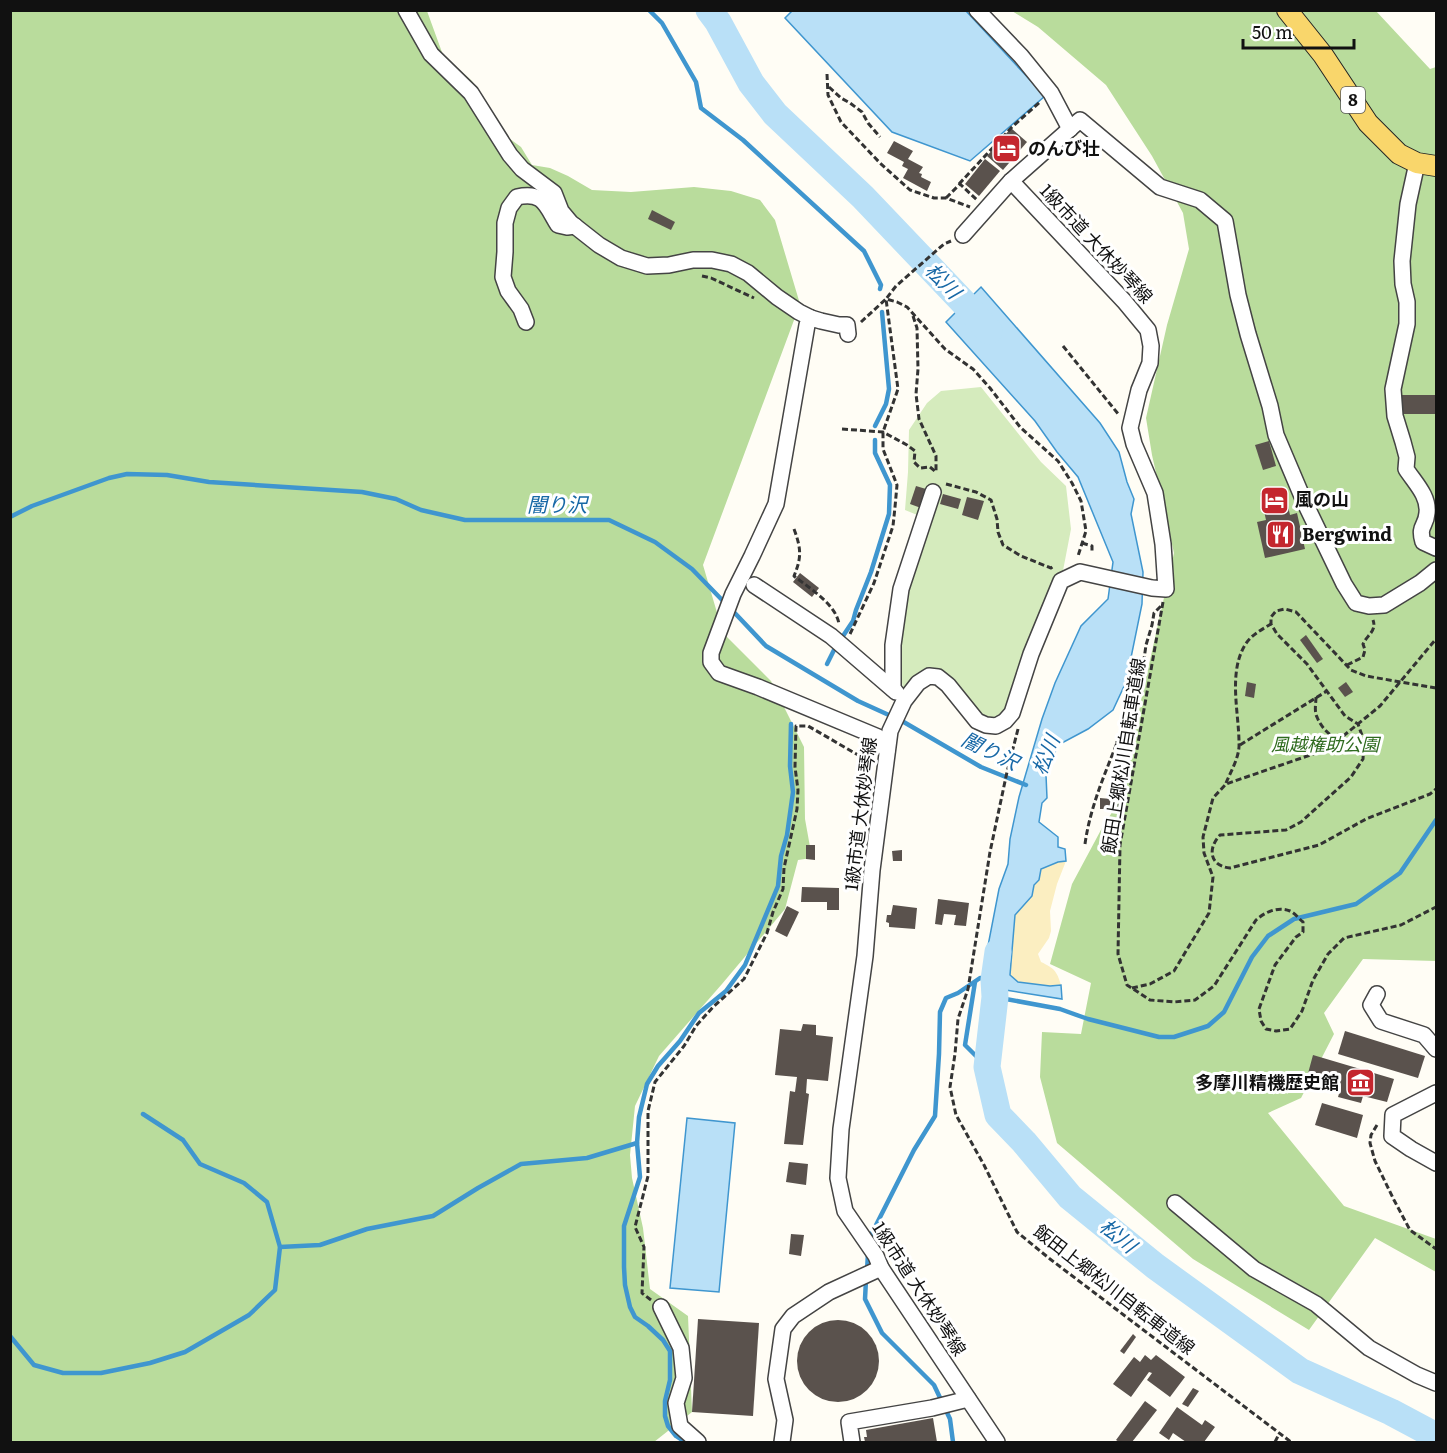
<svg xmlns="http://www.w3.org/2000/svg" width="1447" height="1453" viewBox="0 0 1447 1453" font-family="Literata,'Noto Sans JP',serif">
<rect width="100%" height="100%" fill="#fffdf5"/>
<path fill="#d5ebbd" d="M981 387 1041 462 1066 486 1071 529 1061 581 1012 713 986 725 938 677 904 701 898 644 907 592 932 521 905 510 908 472 909 430 927 403 941 391Z"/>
<g fill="#b9dc9c">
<path d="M10 11H427L443 55 472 81 503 134 521 147 532 165 550 168 568 176 592 190 631 192 694 187 731 191 760 200 775 220 800 304 703 565 723 633 771 681 804 747 805 819 812 858 798 860 785 909 722 984 659 1056 635 1106 630 1155 632 1178 643 1228 650 1289 688 1316 692 1412 654 1442H11Z"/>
<path d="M1012 11H1376L1430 69 1436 67V961L1363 959 1324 1013 1334 1034 1301 1098 1268 1113 1344 1206 1436 1239V1272L1375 1238 1309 1330 1193 1259 1057 1143 1040 1077 1042 1032 1081 1034 1091 983 1050 964 1072 884 1102 828 1118 803 1174 553 1152 455 1146 418 1167 325 1189 249 1183 213 1152 156 1106 85 1038 27Z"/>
</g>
<path fill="#fbeec1" d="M1066 861 1057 884 1050 911 1051 931 1049 938 1038 954 1041 962C1054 968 1057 971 1061 985L1050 986 1018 982 1010 975 1015 915 1032 896 1034 885 1039 880 1040 869 1058 862Z"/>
<g fill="#b9e0f7" stroke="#3f96cf" stroke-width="1.5">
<path d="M793 10 966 11 1045 96 970 161 892 132 785 18Z"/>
<path d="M981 287 1100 423 1119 452 1127 482 1134 499 1131 514 1143 572 1142 604 1126 682 1113 710 1088 729 1058 745 1046 775 1047 798 1042 803 1039 822 1058 837V847L1065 849 1066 861 1058 862 1041 869 1039 880 1034 885 1032 896 1015 915 1010 975 1018 982 1050 986 1061 985 1062 999 987 987 986 956 999 889 1008 864 1010 839 1019 797 1042 719 1055 683 1081 626 1108 599 1113 562 1078 477 1057 452 1035 421 946 322Z"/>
<path d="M687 1118 735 1123 719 1292 670 1288Z"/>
</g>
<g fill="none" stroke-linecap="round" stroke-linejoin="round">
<g stroke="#3f96cf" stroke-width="4.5">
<path d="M649 10 662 23 696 82 701 108 743 140 864 251 881 285 880 289"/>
<path d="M875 426 886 404 889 389 882 312"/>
<path d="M10 517 32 506 109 478 127 474 167 475 209 482 362 492 396 499 421 510 465 520H609L655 542 692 569 725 603"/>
<path d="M731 609 766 646 858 701 902 721 981 767 1026 785"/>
<path d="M841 639 853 621 856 610 871 572 889 514 890 485 875 453V440"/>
<path d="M827 664 836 646"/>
<path d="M975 982 965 1045 987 1067"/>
<path d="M995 997 1060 1009 1088 1019 1159 1037H1174L1208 1026 1224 1012 1252 957 1268 936 1294 919 1356 904 1400 873 1436 820"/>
<path d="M869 1239 914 1150 935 1116 939 1054 940 1012 946 998 958 993 980 978 991 980"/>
<path d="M280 1247 320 1245 367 1229 433 1216 478 1188 521 1164 587 1158 637 1143"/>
<path d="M867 1271 868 1253"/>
<path d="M866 1280 865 1299 882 1333 934 1385 950 1419 953 1442"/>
<path d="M10 1336 34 1365 63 1373H101L150 1363 185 1352 249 1315 275 1290 280 1247 267 1202 244 1183 200 1164 183 1140 143 1114"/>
<path d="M685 1442 676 1436 668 1426 665 1416V1401L670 1380V1351L663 1340 648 1326 635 1317 630 1307 625 1285 624 1267V1226L640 1177 637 1143 639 1117 647 1084 658 1066 680 1041 699 1013 726 991 745 965 778 886 781 856 787 835 793 792 790 766 791 724"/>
</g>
<g stroke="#b9e0f7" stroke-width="27">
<path d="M709 10 718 22 751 83 775 114 863 197 964 303 989 331"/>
<path d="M998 952 994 980 995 997 987 1067 998 1115 1024 1142 1070 1197 1155 1266 1300 1371 1391 1412 1436 1436"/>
</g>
</g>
<g fill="#5a524d">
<path d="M1011 128 1027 142 1003 170 987 156Z"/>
<path d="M894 141 913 151 908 159 923 167 919 173 922 174 921 177 931 182 927 191 903 178 908 169 902 166 904 162 887 153Z"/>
<path d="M985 159 1000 171 979 196 965 184Z"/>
<path d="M652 210 675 222 671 230 648 219Z"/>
<rect x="1401" y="395" width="35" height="19"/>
<path d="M1269 441 1276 466 1263 470 1255 445Z"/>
<path d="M916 486 926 489 921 508 910 504Z"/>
<path d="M1284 487 1290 515 1297 513 1305 549 1265 558 1257 522 1266 520 1260 493Z"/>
<path d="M943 494 961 499 958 509 940 504Z"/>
<path d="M967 497 984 501 978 520 962 515Z"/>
<path d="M800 573 819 588 812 597 793 582Z"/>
<path d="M1306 635 1323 659 1317 663 1300 640Z"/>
<path d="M1247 682 1256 684 1254 698 1245 696Z"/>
<path d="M1346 682 1353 692 1345 697 1338 688Z"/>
<path d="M1100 798 1111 799 1110 809H1100Z"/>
<path d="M806 845H815V860L806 859Z"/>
<path d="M902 850V861H893L892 851Z"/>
<path d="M802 887 839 888V910H827V902H801Z"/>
<path d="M938 899 969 903 966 926 954 925 956 915 944 914 942 925 935 924Z"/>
<path d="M893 905 917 908 915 929 889 927V923L886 922 887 915H891Z"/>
<path d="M787 906 799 912 787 937 775 931Z"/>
<path d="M803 1024 816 1025V1035L833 1037 828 1081 807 1079 806 1093 809 1094 803 1145 784 1144 790 1091 795 1092 797 1077 775 1075 780 1029 801 1031Z"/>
<path d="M1345 1031 1425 1056 1418 1078 1338 1054Z"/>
<path d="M1313 1055 1394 1079 1387 1102 1363 1096 1361 1103 1338 1097 1341 1087 1307 1077Z"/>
<path d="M1322 1103 1363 1115 1357 1138 1315 1125Z"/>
<path d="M789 1162 808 1164 806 1185 786 1182Z"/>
<path d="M791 1234 804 1235 801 1256 789 1254Z"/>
<path d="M698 1319 759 1323 753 1416 692 1412Z"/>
<circle cx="838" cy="1361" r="41"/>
<path d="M1133 1334 1136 1337 1124 1354 1120 1351Z"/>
<path d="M1145 1355 1151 1360 1156 1355 1185 1377 1170 1397 1147 1380 1152 1373 1149 1372 1131 1397 1113 1384 1134 1357 1140 1362Z"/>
<path d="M1193 1388 1199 1391 1188 1407 1182 1404Z"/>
<path d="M1145 1401 1157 1410 1132 1442H1119L1116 1440Z"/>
<path d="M1177 1407 1202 1425 1205 1420 1215 1427 1204 1442H1186L1173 1433 1169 1440 1159 1433Z"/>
<path d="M933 1418 937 1442H865L864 1437H867L866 1430Z"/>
</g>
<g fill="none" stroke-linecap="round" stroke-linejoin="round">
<defs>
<g id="minor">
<path d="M406 10 431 54 471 93 510 155 522 169 554 193 561 211 571 223 599 245 621 258 647 266 669 265 693 260H712L731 264 748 273 777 297 799 312 811 318 821 321 839 325H847L848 334"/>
<path d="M977 10 1021 56 1051 93 1070 129"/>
<path d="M1417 163 1408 204 1402 261 1403 284 1407 302V324L1393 389 1395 416 1403 442 1407 457 1406 469C1415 483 1429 496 1427 513 1426 527 1418 525 1423 542L1436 548"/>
<path d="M963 235 1011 181 1080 120 1160 187 1200 200 1225 221 1238 295 1248 334 1270 406 1276 435 1304 501 1344 584 1356 603 1369 606 1384 605 1420 583 1436 570"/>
<path d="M811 318 807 325 776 504 752 556 733 594 711 653V662L719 673 758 687 878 737 887 751"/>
<path d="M526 322 521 309 508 291 503 277 505 252V223L509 208 517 197C544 191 546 206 558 225L567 227 575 226"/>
<path d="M754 585 831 636 896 692"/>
<path d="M893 689V645L901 589 933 492"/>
<path d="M1377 994 1371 1005 1381 1021 1424 1035 1436 1049"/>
<path d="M1436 1093 1393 1115 1392 1136 1411 1149 1436 1163"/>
<path d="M1175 1203 1254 1269 1316 1304 1369 1348 1417 1375 1436 1383"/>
<path d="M661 1307 681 1348 684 1378 676 1403 680 1426 698 1442"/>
<path d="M782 1442 785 1420 776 1379 783 1329 793 1316 829 1292 881 1268"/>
<path d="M852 1442 849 1422 932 1408 968 1399"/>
<path d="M997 1442 881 1268 876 1256 845 1211 838 1178 841 1129 865 956 872 870 890 731 904 701 918 683 929 676 938 677 948 685 977 721 986 725 996 726 1005 721 1012 713 1031 654 1061 581 1080 572 1152 588 1166 589 1163 544 1155 493 1134 444 1130 428 1139 390 1150 363 1151 346 1148 330 1124 301 1011 181"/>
</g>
<path id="major" d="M1287 10 1323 55 1368 123 1399 154 1417 163 1436 166"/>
</defs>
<use href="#minor" stroke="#444" stroke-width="18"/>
<use href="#major" stroke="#222" stroke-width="22"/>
<g stroke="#333" stroke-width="3" stroke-dasharray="6 3" stroke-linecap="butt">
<path d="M827 74 828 95 841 122 880 163 910 190 934 198H946L970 207"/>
<path d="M829 87 841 98 850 103 862 112 868 123 880 137"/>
<path d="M959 184 1012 127 1040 102"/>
<path d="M946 198 960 184 977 200"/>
<path d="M702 276 711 278 754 298"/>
<path d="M913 316 917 328 918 369 916 394 919 419 936 456V472"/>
<path d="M861 322 886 299 897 302 907 307 945 349 973 369 990 388 1020 427 1058 461 1072 483 1081 501 1086 531 1078 556 1077 557"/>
<path d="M1063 346 1119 415"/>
<path d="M842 429 883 432 907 445 915 451 914 462 920 468 930 467 936 472"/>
<path d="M946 484 976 492 991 500 997 519 998 532 1003 545 1021 556 1051 568 1054 566"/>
<path d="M794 529C801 548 802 557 794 576 809 588 836 604 839 624"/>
<path d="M1082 543 1092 546V551"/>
<path d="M1163 602 1120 845 1118 954 1127 985 1150 1000 1174 1002 1195 1000 1214 986 1256 920C1265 912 1278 906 1290 911 1295 913 1299 919 1303 922V932L1296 937 1275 965 1259 1009 1261 1021 1266 1029 1276 1031 1290 1029 1302 1011 1313 980 1328 954 1344 938 1401 925 1436 907"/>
<path d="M850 634 874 583 893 526 895 507 897 485 883 449V432L898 389 886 299 896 286 944 244 951 241"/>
<path d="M1347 665 1363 657 1365 650 1363 644C1367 635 1377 631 1373 620"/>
<path d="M1436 688 1366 676 1351 670 1296 612 1285 609 1276 611 1271 617V624L1277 634 1307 664 1345 716 1358 724 1364 741 1363 759 1351 777 1301 822 1286 830 1220 835C1207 849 1210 866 1230 868L1319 845 1366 819 1430 794 1436 789"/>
<path d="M1316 697C1316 703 1314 711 1317 717 1324 735 1344 746 1363 748"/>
<path d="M1018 729 1007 772 990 852 968 989 958 1019 955 1054 950 1087 956 1115 984 1165 1017 1232 1050 1259 1291 1442"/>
<path d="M1240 745 1327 691"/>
<path d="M1226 783C1231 771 1240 756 1239 743 1239 713 1228 673 1245 645 1251 635 1261 630 1271 624"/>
<path d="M1120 837 1117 741 1131 697 1141 681 1146 645 1152 625 1154 613 1162 605"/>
<path d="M1085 844C1090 808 1104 776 1117 743"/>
<path d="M1132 988 1150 984 1174 971 1209 913 1213 877 1204 853 1203 837 1213 798 1226 784 1319 752 1342 737 1380 706 1436 639"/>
<path d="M1377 1125 1371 1135 1370 1143 1375 1161 1394 1200 1410 1230 1436 1249"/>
<path d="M651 1300 642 1293 644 1247 635 1227 648 1176V1111L655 1082 684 1046 696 1026 713 1007 744 979 767 933 773 912 783 889 784 868 797 809 798 790 795 767 796 726H808L872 763"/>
<path d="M1275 1442 1279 1434"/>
</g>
<use href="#minor" stroke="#fff" stroke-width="15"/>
<use href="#major" stroke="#f9d66b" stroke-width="20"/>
</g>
<defs>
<symbol id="hotel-square" viewBox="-11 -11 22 22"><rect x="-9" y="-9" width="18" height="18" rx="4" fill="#c4262e" stroke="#fff"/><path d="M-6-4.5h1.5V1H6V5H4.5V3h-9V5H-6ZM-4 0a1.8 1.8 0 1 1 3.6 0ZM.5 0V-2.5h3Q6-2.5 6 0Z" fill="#fff"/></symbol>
<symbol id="restaurant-square" viewBox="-11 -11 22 22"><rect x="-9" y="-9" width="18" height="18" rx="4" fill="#c4262e" stroke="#fff"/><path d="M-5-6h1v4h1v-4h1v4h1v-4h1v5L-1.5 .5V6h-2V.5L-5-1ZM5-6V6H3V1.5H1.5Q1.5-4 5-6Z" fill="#fff"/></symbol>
<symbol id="museum-square" viewBox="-11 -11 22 22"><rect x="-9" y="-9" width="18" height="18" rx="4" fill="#c4262e" stroke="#fff"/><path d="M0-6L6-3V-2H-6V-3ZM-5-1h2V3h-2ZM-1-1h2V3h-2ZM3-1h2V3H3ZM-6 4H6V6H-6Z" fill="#fff"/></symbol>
</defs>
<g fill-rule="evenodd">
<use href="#hotel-square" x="990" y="132" width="33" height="33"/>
<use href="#hotel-square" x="1258" y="484" width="33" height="33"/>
<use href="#restaurant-square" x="1264" y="518" width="33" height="33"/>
<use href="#museum-square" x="1344" y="1066" width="33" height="33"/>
</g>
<g text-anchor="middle" stroke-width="6" stroke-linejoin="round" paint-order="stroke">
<rect fill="#fff" stroke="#585858" stroke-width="1.5" x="1341" y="87" width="24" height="26" rx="4.5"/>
<g font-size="16" font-weight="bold" fill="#111">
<text x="1353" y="106">8</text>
</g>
<g font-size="18" font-weight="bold" fill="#111" stroke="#fff" text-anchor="start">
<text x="1028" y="155">のんび壮</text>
<text x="1295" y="506">風の山</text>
<text x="1302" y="541">Bergwind</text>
<text x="1339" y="1089" text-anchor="end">多摩川精機歴史館</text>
</g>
<g font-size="18" fill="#111" stroke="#fff">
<text transform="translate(1096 244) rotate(47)" y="6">1級市道 大休妙琴線</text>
<text transform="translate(1124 756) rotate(-81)" y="6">飯田上郷松川自転車道線</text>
<text transform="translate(861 814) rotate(-83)" y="6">1級市道 大休妙琴線</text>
<text transform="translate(919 1289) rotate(57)" y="6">1級市道 大休妙琴線</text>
<text transform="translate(1114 1290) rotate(38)" y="6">飯田上郷松川自転車道線</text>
</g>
<g font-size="18" font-style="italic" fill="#2f6b1f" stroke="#fff">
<text x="1325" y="751">風越権助公園</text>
</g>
<g font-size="20" font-style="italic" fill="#1768a6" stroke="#fff">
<text transform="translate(943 281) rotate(46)" y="7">松川</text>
<text x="557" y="512">闇り沢</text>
<text transform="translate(990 751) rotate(26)" y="7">闇り沢</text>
<text transform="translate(1046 755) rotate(-68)" y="7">松川</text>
<text transform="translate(1118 1236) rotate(39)" y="7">松川</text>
</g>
</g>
<rect width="1447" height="1453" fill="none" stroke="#111111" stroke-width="24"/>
<path d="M1243 39v9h111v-9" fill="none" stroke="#111111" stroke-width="3"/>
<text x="1252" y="39" font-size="18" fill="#111111" stroke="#ffffff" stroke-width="4.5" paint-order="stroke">50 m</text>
</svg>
